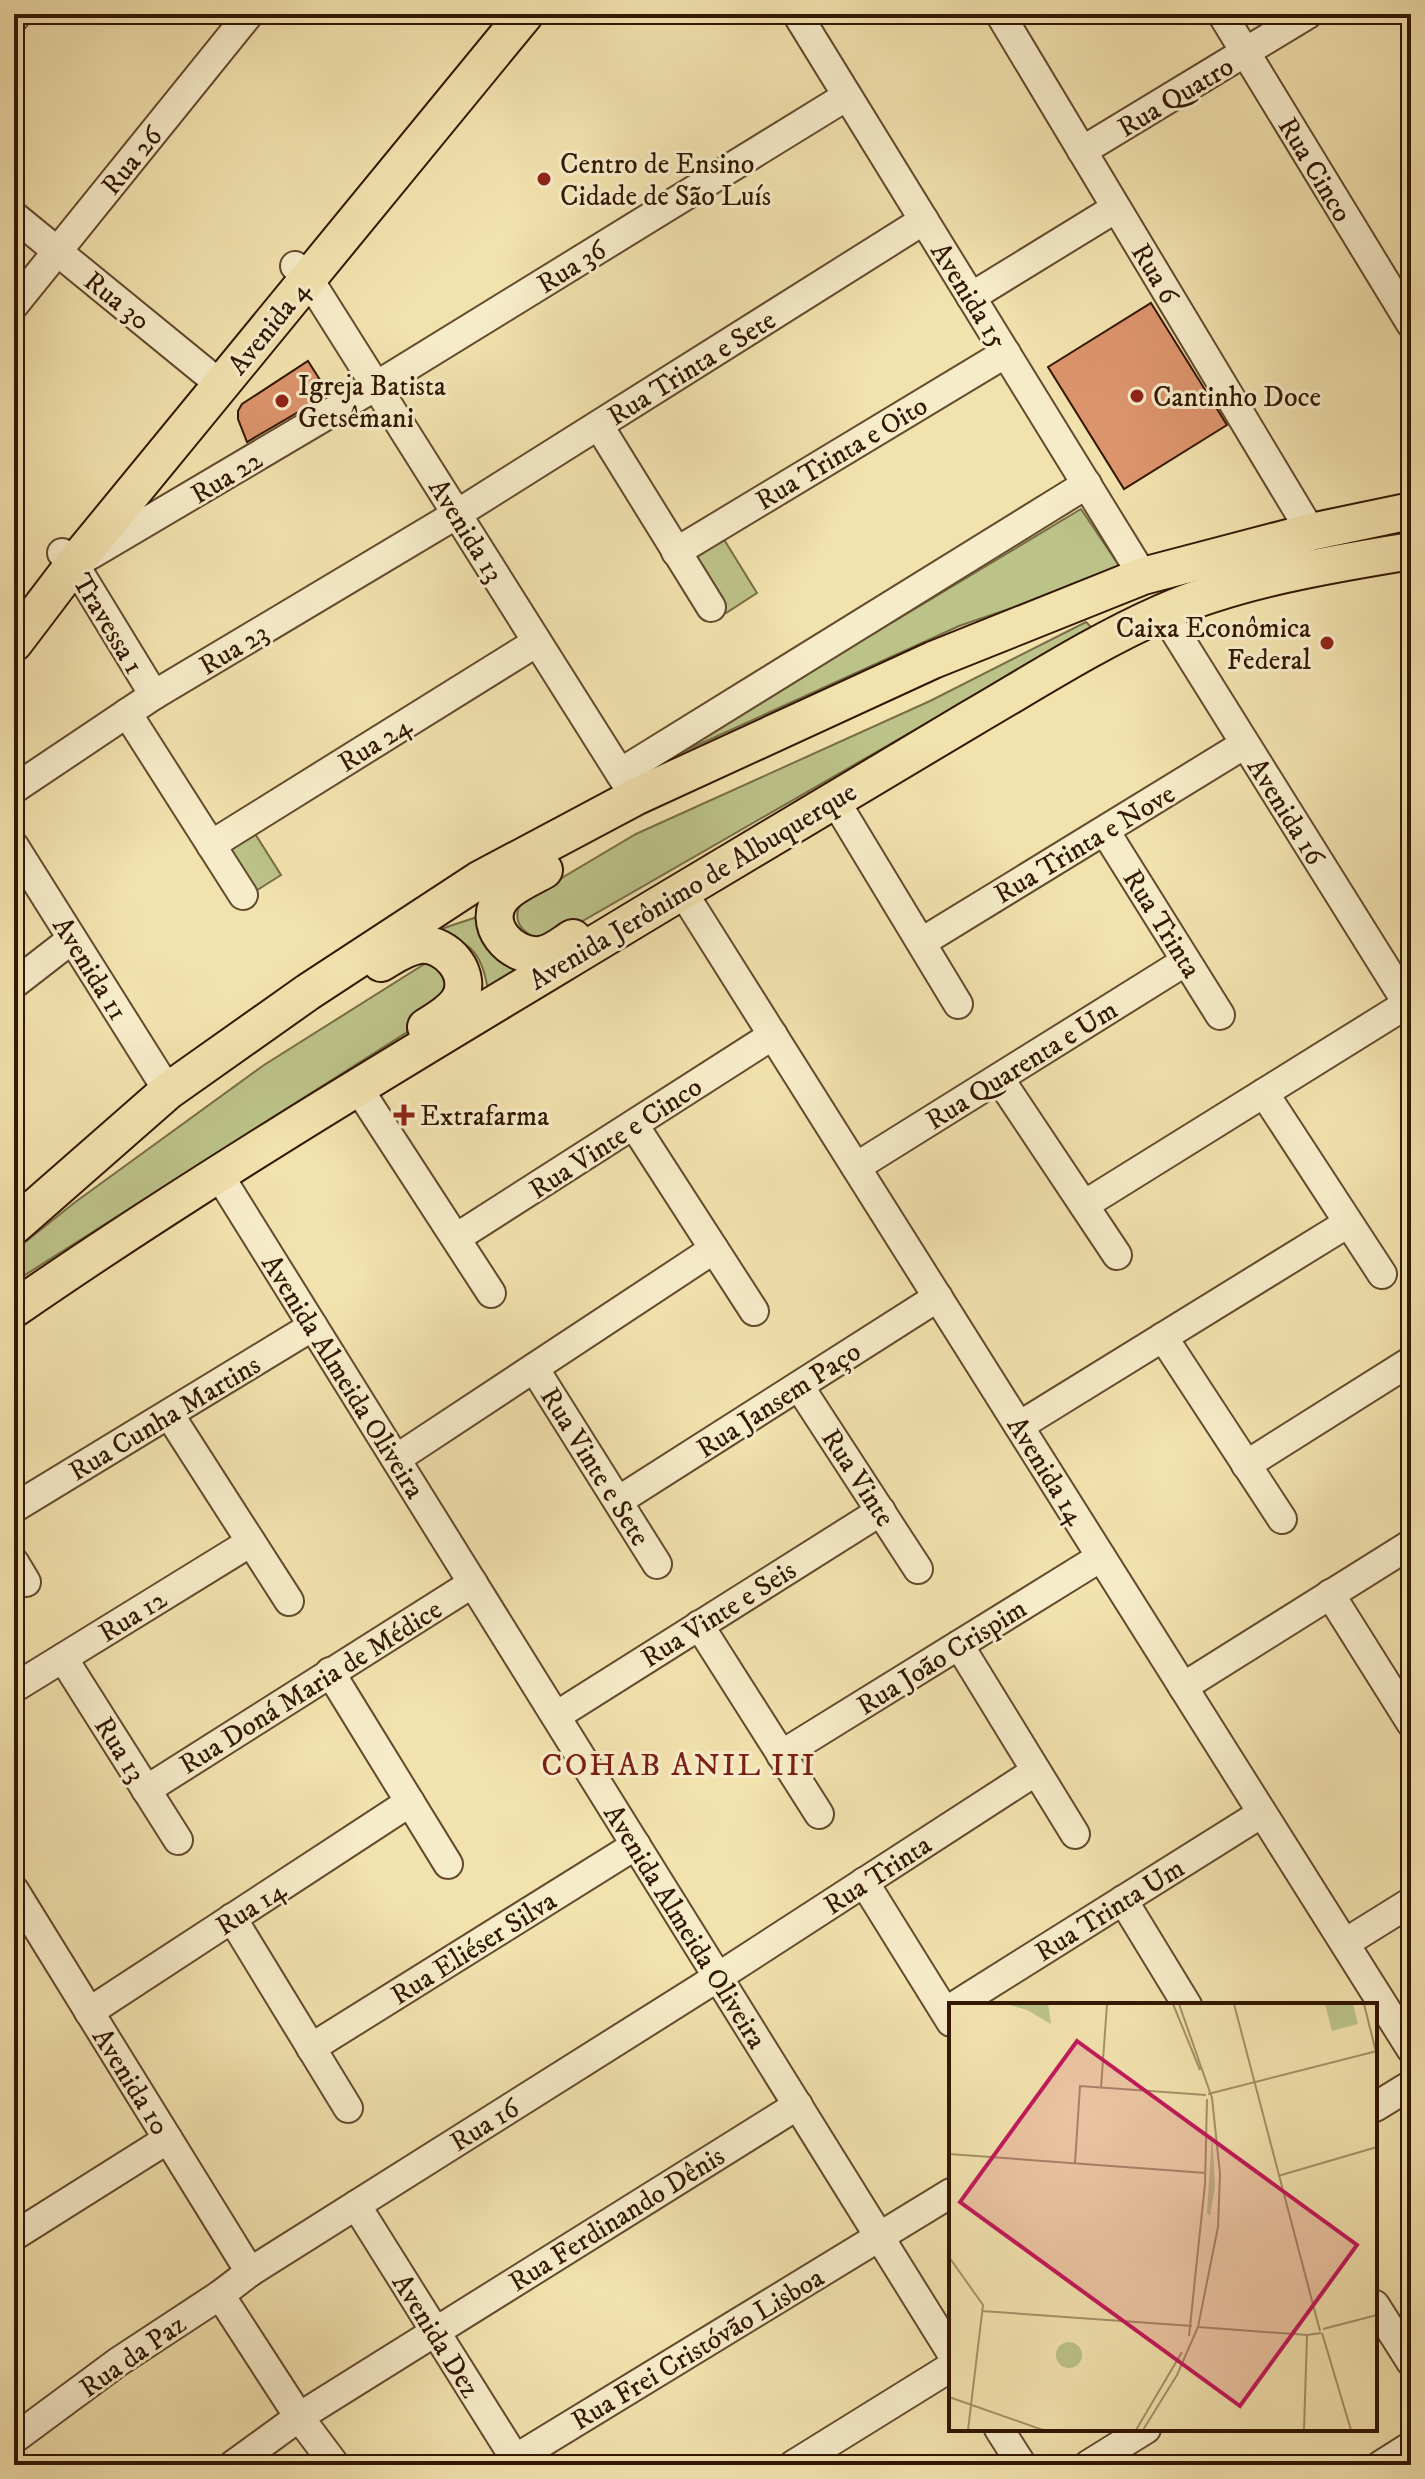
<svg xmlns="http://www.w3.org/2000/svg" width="1425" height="2479" viewBox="0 0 1425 2479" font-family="'IM FELL DW Pica',serif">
<rect width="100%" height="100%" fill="#f2e2ae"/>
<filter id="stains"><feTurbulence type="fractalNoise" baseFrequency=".0025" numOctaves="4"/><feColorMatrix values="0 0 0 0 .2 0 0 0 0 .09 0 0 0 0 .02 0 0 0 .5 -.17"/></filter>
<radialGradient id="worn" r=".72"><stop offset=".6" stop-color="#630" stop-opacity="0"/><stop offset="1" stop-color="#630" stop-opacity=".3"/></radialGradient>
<g fill="#bcc389" stroke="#786d46" stroke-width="2">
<path d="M1081 509 1122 570 959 626 658 763Z"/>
<path d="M720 533 757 593 726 613 689 553Z"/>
<path d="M1086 622 1092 628 553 938C530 943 506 922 523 901L636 834 930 701Z"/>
<path d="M254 832 281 875 251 894 224 850Z"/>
<path d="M483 915 528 970 488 991C483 957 473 942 439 933L438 930Z"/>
<path d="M426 963 442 965 453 1003 14 1282V1251L74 1203 264 1065Z"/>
</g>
<g fill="#dc946c" stroke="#331702" stroke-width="2">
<path d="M1151 303 1227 425 1124 489 1048 367Z"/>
<path d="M308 361 329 394 247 442 238 419V411L242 404Z"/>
</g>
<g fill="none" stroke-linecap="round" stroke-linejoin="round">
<defs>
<g id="minor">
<path d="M797 14 1143 576"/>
<path d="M1000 14 1311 532"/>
<path d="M1222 14 1411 324"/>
<path d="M14 18 17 14"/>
<path d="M1082 151 1308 14"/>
<path d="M14 216 221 385"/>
<path d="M295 266 308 278 635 797"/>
<path d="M971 297 1116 208"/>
<path d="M14 305 249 14"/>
<path d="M599 426 711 607"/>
<path d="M676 552 1006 353"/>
<path d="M62 553 74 564 154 695"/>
<path d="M85 558 376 386 847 96"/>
<path d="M1163 612 1411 1009"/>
<path d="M127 713 243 895"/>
<path d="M620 773 1087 484"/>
<path d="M14 789 154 695 457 514 924 220"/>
<path d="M834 799 958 1004"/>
<path d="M1105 831 1220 1015"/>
<path d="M211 845 537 642"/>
<path d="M14 846 168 1091"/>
<path d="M682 891 1411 2049"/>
<path d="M922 942 1245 744"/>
<path d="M14 984 72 939"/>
<path d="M999 1078 1117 1255"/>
<path d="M358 1088 491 1293"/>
<path d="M1264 1093 1382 1274"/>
<path d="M634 1125 754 1311"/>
<path d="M856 1167 1186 961"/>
<path d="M219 1175 951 2352"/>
<path d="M1084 1205 1407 1004"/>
<path d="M456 1238 773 1035"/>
<path d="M1163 1337 1282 1519"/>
<path d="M534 1368 657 1564"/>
<path d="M799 1386 918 1569"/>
<path d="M169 1414 289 1601"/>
<path d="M1019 1426 1348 1223"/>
<path d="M396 1459 714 1249"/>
<path d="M1246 1465 1411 1361"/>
<path d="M618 1501 938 1297"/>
<path d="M14 1508 313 1326"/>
<path d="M14 1562 26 1582"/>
<path d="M1330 1594 1411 1723"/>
<path d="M699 1625 819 1814"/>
<path d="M959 1645 1075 1834"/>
<path d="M63 1658 178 1840"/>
<path d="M330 1672 448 1864"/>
<path d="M1183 1687 1411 1544"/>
<path d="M14 1688 251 1542"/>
<path d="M556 1716 881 1511"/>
<path d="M781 1755 1101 1557"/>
<path d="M146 1790 473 1583"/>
<path d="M864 1882 951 2022"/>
<path d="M14 1890 250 2272"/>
<path d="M1123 1900 1187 2005"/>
<path d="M232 1918 348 2108"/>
<path d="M1345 1943 1411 1902"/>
<path d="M956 2005 1262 1813"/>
<path d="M89 2012 410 1802"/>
<path d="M311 2048 636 1845"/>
<path d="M1375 2107 1411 2085"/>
<path d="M356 2205 519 2465"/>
<path d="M14 2236 168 2139"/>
<path d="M220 2295 299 2417 335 2465"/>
<path d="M1375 2305 1411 2362"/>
<path d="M999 2429 1022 2465"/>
<path d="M14 2439 118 2362 220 2295 250 2272 718 1977 1036 1771"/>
<path d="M515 2459 951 2193"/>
<path d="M233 2465 299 2417 798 2105"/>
<path d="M793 2465 951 2367"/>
<path d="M1088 2465 1146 2429"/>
<path d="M1381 2465 1411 2446"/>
</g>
<g id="major">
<path d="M14 643 74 564 525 14"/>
<path d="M544 870C530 878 512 885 502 897 480 924 511 958 540 955 552 954 563 944 573 938"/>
<path d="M381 963C393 956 405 947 420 945 447 942 474 975 459 1000 452 1012 437 1020 426 1027"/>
<path d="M14 1226 168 1091 308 992 479 880 635 797 933 660 1143 576 1311 532 1411 511"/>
<path d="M14 1309C221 1166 439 1038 654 908 760 844 866 781 972 718 1034 682 1096 642 1162 613 1235 580 1331 564 1411 551"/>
</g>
</defs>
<use href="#minor" stroke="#634a2d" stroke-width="32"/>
<use href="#major" stroke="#331702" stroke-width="40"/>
<use href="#minor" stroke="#f7ecca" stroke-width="28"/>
<use href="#major" stroke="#f2e2ae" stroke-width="36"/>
</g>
<g fill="#8f2418" stroke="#f7ecca" stroke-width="3">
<circle cx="544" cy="179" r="8"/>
<circle cx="1137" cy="396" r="8"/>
<circle cx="282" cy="401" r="8"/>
<circle cx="1327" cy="643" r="8"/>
<path d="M400 1103h8v8h8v8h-8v8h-8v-8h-8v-8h8z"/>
</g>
<g text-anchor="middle" stroke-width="6" stroke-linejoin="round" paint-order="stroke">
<g font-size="28" fill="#331702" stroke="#f7ecca">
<text transform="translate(1175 96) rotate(-31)" y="10">Rua Quatro</text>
<text transform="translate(131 160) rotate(-51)" y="10">Rua 26</text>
<text transform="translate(1316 169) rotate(59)" y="10">Rua Cinco</text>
<text transform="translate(571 266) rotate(-32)" y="10">Rua 36</text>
<text transform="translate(1156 273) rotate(59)" y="10">Rua 6</text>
<text transform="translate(970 295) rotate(58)" y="10">Avenida 15</text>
<text transform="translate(118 300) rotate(39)" y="10">Rua 30</text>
<text transform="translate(268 327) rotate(-51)" y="10">Avenida 4</text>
<text transform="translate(691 367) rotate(-32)" y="10">Rua Trinta e Sete</text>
<text transform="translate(841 452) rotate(-31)" y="10">Rua Trinta e Oito</text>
<text transform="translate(226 476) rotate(-31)" y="10">Rua 22</text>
<text transform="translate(467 530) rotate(58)" y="10">Avenida 13</text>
<text transform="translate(109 623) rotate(59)" y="10">Travessa 1</text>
<text transform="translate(233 648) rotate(-31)" y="10">Rua 23</text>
<text transform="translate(374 743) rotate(-32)" y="10">Rua 24</text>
<text transform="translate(1287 811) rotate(58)" y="10">Avenida 16</text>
<text transform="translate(1084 843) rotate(-31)" y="10">Rua Trinta e Nove</text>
<text transform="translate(692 885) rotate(-31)" y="10">Avenida Jerônimo de Albuquerque</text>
<text transform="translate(1163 923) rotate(58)" y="10">Rua Trinta</text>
<text transform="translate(91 968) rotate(58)" y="10">Avenida 11</text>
<text transform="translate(1021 1064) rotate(-32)" y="10">Rua Quarenta e Um</text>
<text transform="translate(615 1137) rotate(-33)" y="10">Rua Vinte e Cinco</text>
<text transform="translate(344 1376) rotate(58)" y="10">Avenida Almeida Oliveira</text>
<text transform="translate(778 1399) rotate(-33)" y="10">Rua Jansem Paço</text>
<text transform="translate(164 1417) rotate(-31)" y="10">Rua Cunha Martins</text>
<text transform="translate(596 1466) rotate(58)" y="10">Rua Vinte e Sete</text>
<text transform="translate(1047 1470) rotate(58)" y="10">Avenida 14</text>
<text transform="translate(859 1477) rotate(57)" y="10">Rua Vinte</text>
<text transform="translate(718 1613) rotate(-32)" y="10">Rua Vinte e Seis</text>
<text transform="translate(132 1615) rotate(-32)" y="10">Rua 12</text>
<text transform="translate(941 1656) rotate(-32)" y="10">Rua João Crispim</text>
<text transform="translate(310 1686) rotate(-32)" y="10">Rua Doná Maria de Médice</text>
<text transform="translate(121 1749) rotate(58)" y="10">Rua 13</text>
<text transform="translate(877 1874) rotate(-33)" y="10">Rua Trinta</text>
<text transform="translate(250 1907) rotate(-33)" y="10">Rua 14</text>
<text transform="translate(1109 1909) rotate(-32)" y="10">Rua Trinta Um</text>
<text transform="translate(686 1926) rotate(58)" y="10">Avenida Almeida Oliveira</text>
<text transform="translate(473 1947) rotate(-32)" y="10">Rua Eliéser Silva</text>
<text transform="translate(132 2081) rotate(58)" y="10">Avenida 10</text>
<text transform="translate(484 2124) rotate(-32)" y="10">Rua 16</text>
<text transform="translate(616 2218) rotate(-32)" y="10">Rua Ferdinando Dênis</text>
<text transform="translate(437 2335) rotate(58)" y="10">Avenida Dez</text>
<text transform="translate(697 2348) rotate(-31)" y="10">Rua Frei Cristóvão Lisboa</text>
<text transform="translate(132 2355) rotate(-35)" y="10">Rua da Paz</text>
</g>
<g font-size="28" fill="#331702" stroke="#f7ecca" text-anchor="start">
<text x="560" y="173">Centro de Ensino<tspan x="560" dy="32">Cidade de São Luís</tspan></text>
<text x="298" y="395">Igreja Batista<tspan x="298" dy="32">Getsêmani</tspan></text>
<text x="1153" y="406">Cantinho Doce</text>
<text x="1311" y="637" text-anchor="end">Caixa Econômica<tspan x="1311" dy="32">Federal</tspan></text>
<text x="420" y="1125">Extrafarma</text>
</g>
<g font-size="32" letter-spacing="2" fill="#7a1f14" stroke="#f7ecca">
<text x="679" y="1775">COHAB ANIL III</text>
</g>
</g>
<g transform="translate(949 2003)">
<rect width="428" height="428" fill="#f2e2ae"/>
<path d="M57 1H99L102 21 78 7ZM376 1H404L409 21 383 28ZM263 130 266 184 261 213 258 210ZM107 352a13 13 0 1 1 26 0a13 13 0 1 1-26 0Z" fill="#bcc389"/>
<path fill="none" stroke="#a69169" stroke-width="2" d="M224 1 251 67M285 1 371 328M415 1 428 53M152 85 158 1M259 91 428 48M0 151 257 170M126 160 131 83 257 92M329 173 428 144M0 254 34 302 19 427M33 308 243 323M249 324 358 332M374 326 428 312M373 330 402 427M240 333 256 181 258 96M0 394 94 427M187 427 233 349M194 427 228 372 249 324 269 224 271 171 263 95 230 1M355 427 358 332 372 330"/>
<path fill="#c2185b" fill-opacity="0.15" stroke="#c2185b" stroke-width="4" d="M128 38 408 242 291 403 11 199Z"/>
<rect width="428" height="428" fill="none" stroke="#331702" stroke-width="4"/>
</g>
<rect width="1425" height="2479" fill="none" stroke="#f2e2ae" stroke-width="48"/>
<rect x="16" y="16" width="1393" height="2447" fill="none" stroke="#331702" stroke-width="4"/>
<rect x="24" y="24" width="1377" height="2431" fill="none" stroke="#331702" stroke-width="2"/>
<rect width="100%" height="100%" filter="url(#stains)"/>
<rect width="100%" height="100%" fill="url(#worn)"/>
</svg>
